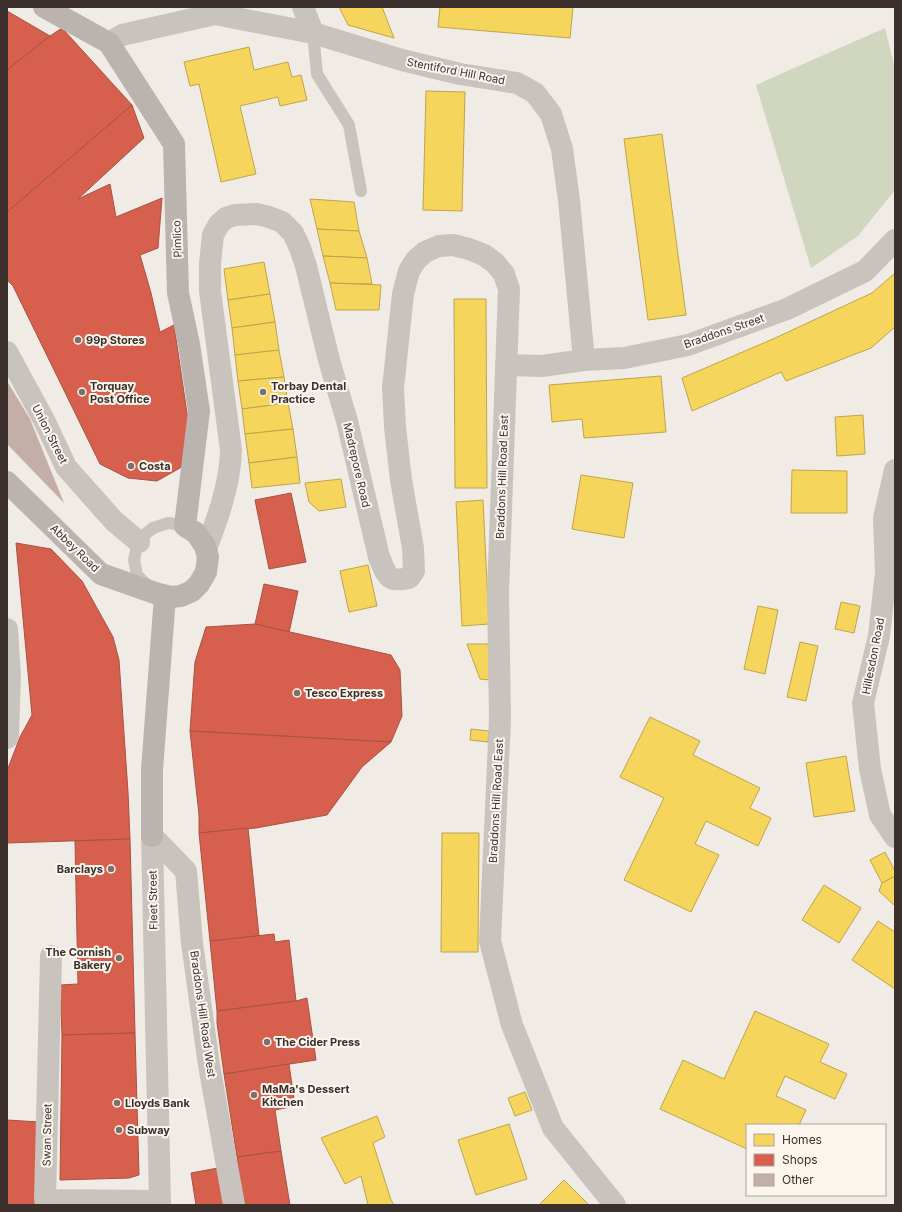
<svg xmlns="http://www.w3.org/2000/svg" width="902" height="1212" viewBox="0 0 902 1212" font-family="Inter,sans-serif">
<rect width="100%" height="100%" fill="#f0ebe5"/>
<path fill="#d1d6bf" d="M885 28 895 69V190L858 236 811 268 756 85Z"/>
<g fill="#f6d55c" stroke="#bea44d">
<path d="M339 7H382L394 38 348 25Z"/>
<path d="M440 7H573L570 38 438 27Z"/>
<path d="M249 47 254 70 288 62 292 77 301 75 307 100 280 106 278 97 240 106 256 174 221 182 199 84 190 86 184 62Z"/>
<path d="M426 91 465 92 462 211 423 210Z"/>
<path d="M662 134 686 315 648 320 624 139Z"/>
<path d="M310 199 354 202 359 231 317 229Z"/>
<path d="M317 229 359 231 367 258 323 256Z"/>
<path d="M323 256 367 258 372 284 330 283Z"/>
<path d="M264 262 270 294 228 300 224 269Z"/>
<path d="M895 273V327L871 348 786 381 781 372 692 411 682 378 773 339 872 293Z"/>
<path d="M330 283 381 285 379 310H336Z"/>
<path d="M270 294 275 322 232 328 228 300Z"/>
<path d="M454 299H486L487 488H455Z"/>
<path d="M275 322 279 350 235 355 232 328Z"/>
<path d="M279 350 284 377 238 381 235 355Z"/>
<path d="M661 376 666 432 584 438 582 419 552 422 549 385Z"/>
<path d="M284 377 288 403 242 409 238 381Z"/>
<path d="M288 403 293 429 245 434 242 409Z"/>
<path d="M863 415 865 454 837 456 835 417Z"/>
<path d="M293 429 297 457 249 463 245 434Z"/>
<path d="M297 457 300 483 252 488 249 463Z"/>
<path d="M792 470 847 471V513H791Z"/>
<path d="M581 475 633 483 624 538 572 529Z"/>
<path d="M341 479 346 507 319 511 309 502 305 483Z"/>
<path d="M483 500 489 624 462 626 456 502Z"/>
<path d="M368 565 377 606 349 612 340 571Z"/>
<path d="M841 602 860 606 854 633 835 629Z"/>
<path d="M758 606 778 610 765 674 744 669Z"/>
<path d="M800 642 818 646 806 701 787 697Z"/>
<path d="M467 644H489L490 680 480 679Z"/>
<path d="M650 717 700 741 693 755 760 788 750 808 771 818 758 846 706 821 695 844 719 855 691 912 624 880 664 798 620 777Z"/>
<path d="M471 729 489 731 488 742 470 740Z"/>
<path d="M846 756 855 811 814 817 806 763Z"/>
<path d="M442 833H479L478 952H441Z"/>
<path d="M885 852 895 871V876L882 883 870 860Z"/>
<path d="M895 876V906L879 891 882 883Z"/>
<path d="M824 885 861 908 839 943 802 920Z"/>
<path d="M878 921 895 932V989L852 960Z"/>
<path d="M755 1011 829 1044 820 1062 847 1074 835 1099 785 1076 776 1096 806 1110 799 1125H747V1149L660 1109 683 1060 724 1079Z"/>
<path d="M525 1092 532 1110 515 1116 508 1098Z"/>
<path d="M377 1116 385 1137 373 1143 391 1200 394 1205H368L361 1176 345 1184 321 1138Z"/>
<path d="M509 1124 527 1179 476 1195 458 1140Z"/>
<path d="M564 1180 589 1205H539Z"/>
</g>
<g fill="#d6604d" stroke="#a85243">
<path d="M7 11 50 36 7 70Z"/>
<path d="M62 28 132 105 7 212V70L50 36Z"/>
<path d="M132 105 144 138 78 199 110 184 116 217 162 198 158 248 140 255 151 293 160 332 174 325 188 420 187 452 180 468 157 481 128 478 100 464 13 286 7 280V212Z"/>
<path d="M291 493 306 562 269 569 255 500Z"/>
<path d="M16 543 51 549 82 581 113 637 119 660 128 792 130 839 7 843V771L20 737 32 715Z"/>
<path d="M264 584 298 591 289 633 255 624Z"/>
<path d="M255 624 391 655 400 670 402 716 391 742 190 731 195 662 206 627Z"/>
<path d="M190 731 391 742 362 767 327 815 256 828 199 833V815Z"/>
<path d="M248 828 259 936 210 941 199 833Z"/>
<path d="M130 839 135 1033 62 1035 60 985 78 984 75 841Z"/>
<path d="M274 934 275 942 289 940 296 1001 217 1011 210 941Z"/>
<path d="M307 998 316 1060 224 1074 217 1023V1011L296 1001Z"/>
<path d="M135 1033 139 1175 129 1178 60 1180 62 1035Z"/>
<path d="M289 1064 295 1106 275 1110 281 1151 237 1157 224 1074Z"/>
<path d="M7 1120 39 1122 36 1205H7Z"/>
<path d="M281 1151 290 1205H243L237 1157Z"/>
<path d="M218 1168 225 1205H196L191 1173Z"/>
</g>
<path fill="#c3afa7" d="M7 381 30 419 64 503 7 444Z"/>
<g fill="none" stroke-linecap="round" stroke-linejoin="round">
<g stroke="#c9c3be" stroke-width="12">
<path d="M313 33 317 74 349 125 361 191"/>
<path d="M149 587 137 575 134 560 137 545 143 536 153 528 168 523 182 525"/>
</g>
<g stroke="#c9c3be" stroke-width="22">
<path d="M303 7 313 33"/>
<path d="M109 43 122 35 215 14 313 33 402 60 460 74 517 83 535 93 551 114 562 149 569 200 584 360"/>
<path d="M7 352 44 420 66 467 114 521 139 542"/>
<path d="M506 365 542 366 584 360 624 358 688 345 787 309 865 271 895 240"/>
<path d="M895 470 884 518 886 572 879 636 863 703 870 769 880 815 895 837"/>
<path d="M206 549C218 517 230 485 231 450L210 291V263L213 235 219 224 226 218 235 215 257 214 269 217 282 222 293 233 300 248 306 266 329 360 347 421 379 557C387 575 387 583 409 578L414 571 413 548 401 480 395 427 393 388 403 294 409 271 416 260 425 252 439 246 453 245 469 249 484 255 495 263 504 274 509 289 498 593 500 719 490 941 512 1025 553 1128 615 1205"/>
<path d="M7 629 10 677 8 735 7 738"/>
<path d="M152 836 186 871 192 943 209 1065 234 1205"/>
<path d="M152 836 160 1205"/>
<path d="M51 956 45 1200 160 1201"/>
</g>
<g stroke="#bab3ae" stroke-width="22">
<path d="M7 482 101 574 155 593 170 597 181 596 192 591 199 584 206 572 208 557 205 546 196 533 185 526 199 411 189 344 178 293 174 144 109 43 44 7"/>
<path d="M152 836V770L165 596"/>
</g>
</g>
<g fill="#7a716c" stroke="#fbf5ee" stroke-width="1.5">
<circle cx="78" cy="340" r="4"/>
<circle cx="82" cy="392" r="4"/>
<circle cx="263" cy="392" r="4"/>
<circle cx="131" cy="466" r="4"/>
<circle cx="297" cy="693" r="4"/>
<circle cx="111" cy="869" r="4"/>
<circle cx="119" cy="958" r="4"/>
<circle cx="267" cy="1042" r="4"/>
<circle cx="254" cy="1095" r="4"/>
<circle cx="117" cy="1103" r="4"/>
<circle cx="119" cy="1130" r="4"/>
</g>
<g text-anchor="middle" stroke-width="4" stroke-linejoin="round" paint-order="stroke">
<g font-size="11" fill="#3b302b" stroke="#fbf5ee">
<text transform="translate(456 71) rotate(11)" y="4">Stentiford Hill Road</text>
<text transform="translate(177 239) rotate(-92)" y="4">Pimlico</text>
<text transform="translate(724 331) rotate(-19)" y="4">Braddons Street</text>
<text transform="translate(50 434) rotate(63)" y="4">Union Street</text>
<text transform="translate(357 465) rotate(77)" y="4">Madrepore Road</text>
<text transform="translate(502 477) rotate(-88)" y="4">Braddons Hill Road East</text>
<text transform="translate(75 548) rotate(44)" y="4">Abbey Road</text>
<text transform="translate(873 656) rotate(-79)" y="4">Hillesdon Road</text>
<text transform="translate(496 801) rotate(-87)" y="4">Braddons Hill Road East</text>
<text transform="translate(153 900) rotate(-91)" y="4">Fleet Street</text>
<text transform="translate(203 1014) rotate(82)" y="4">Braddons Hill Road West</text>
<text transform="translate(47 1135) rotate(-89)" y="4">Swan Street</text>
</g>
<g font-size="11" font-weight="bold" fill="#3b302b" stroke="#fbf5ee" text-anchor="start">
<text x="86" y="344">99p Stores</text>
<text x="90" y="390">Torquay<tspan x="90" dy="13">Post Office</tspan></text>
<text x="271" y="390">Torbay Dental<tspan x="271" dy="13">Practice</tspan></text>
<text x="139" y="470">Costa</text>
<text x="305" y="697">Tesco Express</text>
<text x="103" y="873" text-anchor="end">Barclays</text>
<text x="111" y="956" text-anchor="end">The Cornish<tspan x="111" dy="13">Bakery</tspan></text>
<text x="275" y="1046">The Cider Press</text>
<text x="262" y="1093">MaMa's Dessert<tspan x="262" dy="13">Kitchen</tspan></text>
<text x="125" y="1107">Lloyds Bank</text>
<text x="127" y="1134">Subway</text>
</g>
</g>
<rect width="902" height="1212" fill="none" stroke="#3b302b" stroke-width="16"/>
<rect x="746" y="1124" width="140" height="72" fill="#fbf5ee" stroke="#aea6a0"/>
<rect x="754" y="1134" width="20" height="12" fill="#f6d55c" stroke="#aea6a0"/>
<text x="782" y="1144" font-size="12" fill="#3b302b">Homes</text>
<rect x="754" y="1154" width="20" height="12" fill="#d6604d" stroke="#aea6a0"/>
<text x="782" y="1164" font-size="12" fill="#3b302b">Shops</text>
<rect x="754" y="1174" width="20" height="12" fill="#c3afa7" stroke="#aea6a0"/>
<text x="782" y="1184" font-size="12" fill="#3b302b">Other</text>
</svg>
